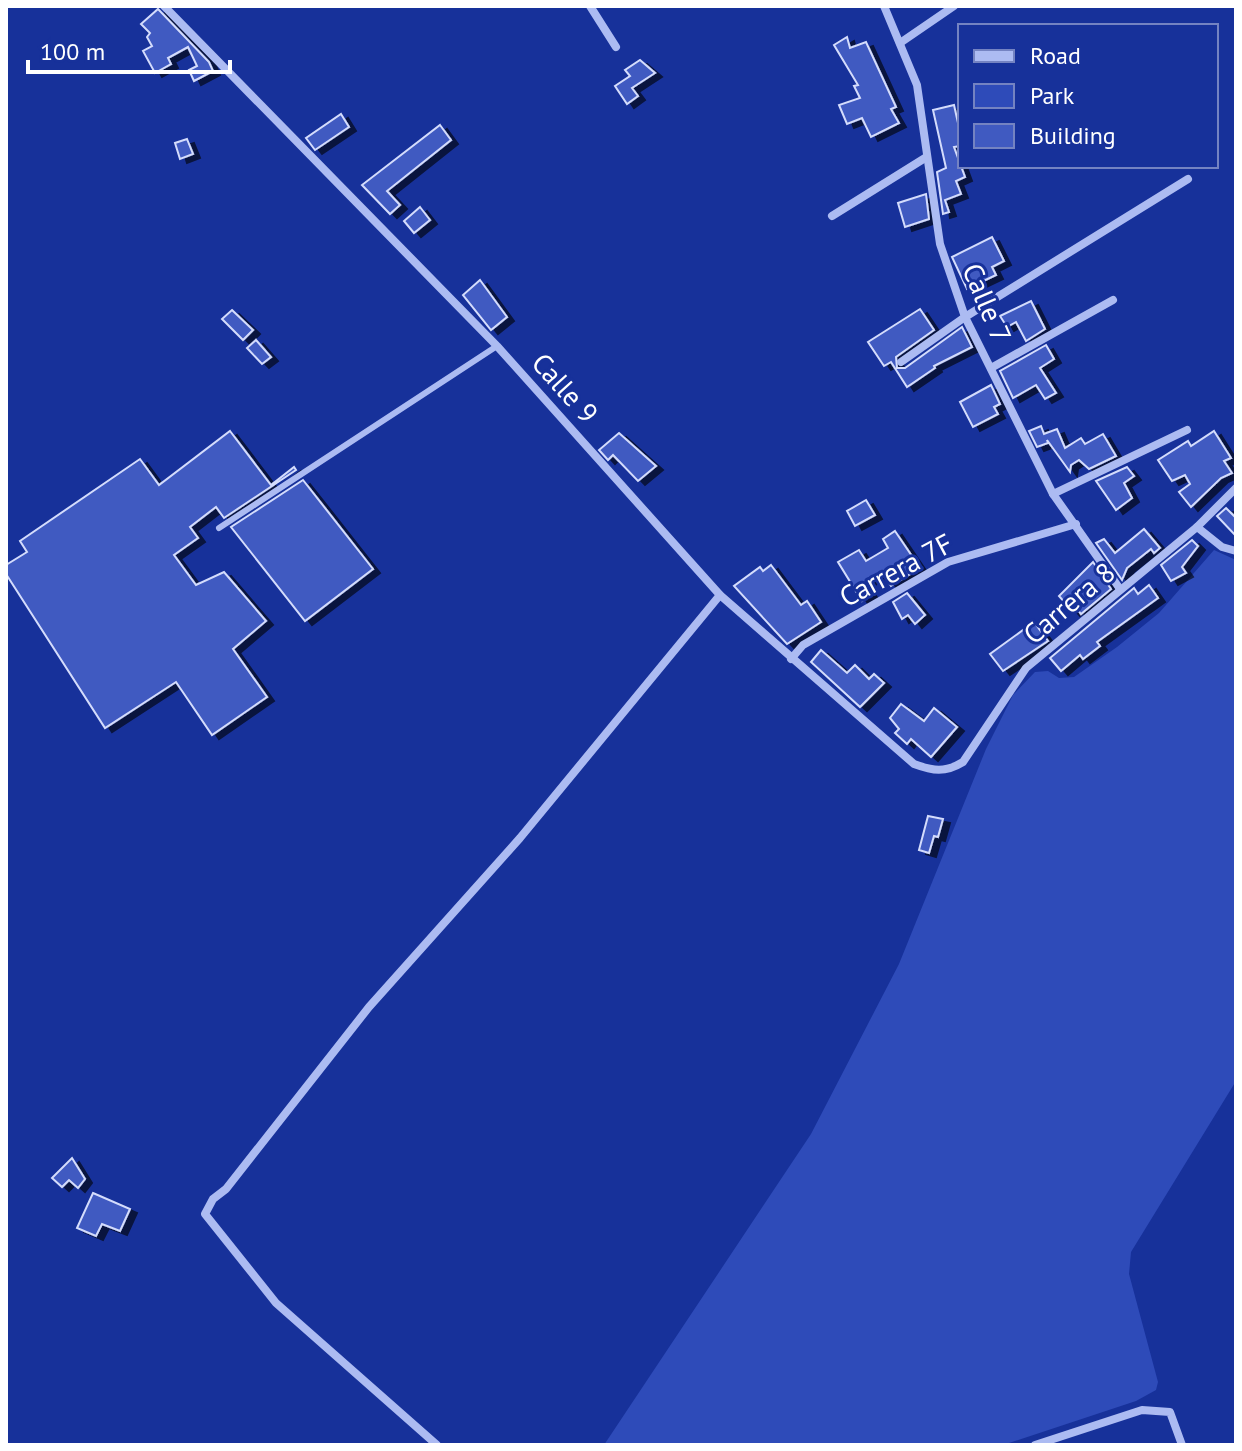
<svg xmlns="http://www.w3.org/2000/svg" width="1242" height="1451" viewBox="0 0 1242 1451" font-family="'PT Sans',sans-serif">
<defs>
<filter id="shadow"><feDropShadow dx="7" dy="4" stdDeviation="0" flood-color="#0009"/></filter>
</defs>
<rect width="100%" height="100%" fill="#17319a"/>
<path fill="#2e4bb9" d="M1214 550 1236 560V1081L1131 1252 1129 1274 1158 1382 1156 1390 1136 1401 1003 1445H604L811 1134 899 964 986 749 1013 695 1035 672 1048 671 1059 678 1074 677 1117 647 1159 613Z"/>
<g fill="#405ac1" stroke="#d4dcfc" stroke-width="2" filter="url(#shadow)">
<path d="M158 9 209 62 213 71 194 81 189 70 197 66 188 47 168 58 171 64 155 73 143 51 152 46 147 37 150 33 141 24Z"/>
<path d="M847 37 850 48 866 42 896 107 891 109 899 123 871 137 862 118 847 124 839 105 860 98 854 86 858 85 834 45Z"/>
<path d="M640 60 655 73 632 88 638 96 627 104 615 86 630 76 625 70Z"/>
<path d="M954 105 960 132V146L954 147 965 177 956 181 961 194 945 200 949 212 943 214 937 172 946 168 933 110Z"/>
<path d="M341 114 349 127 315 150 306 138Z"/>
<path d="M440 125 451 140 387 191 400 205 390 214 362 185Z"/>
<path d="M187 139 193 154 180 159 175 143Z"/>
<path d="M926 194 929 219 905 227 898 203Z"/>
<path d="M420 207 430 220 414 233 404 221Z"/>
<path d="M992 237 1004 261 992 267 996 275 967 289 952 257Z"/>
<path d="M480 280 507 317 491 330 463 295Z"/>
<path d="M1031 301 1045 329 1026 341 1016 322 1007 327 1000 316Z"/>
<path d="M920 309 934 330 896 357 897 368H905L962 327 972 347 934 366 935 368 907 387 891 362 884 366 868 342Z"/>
<path d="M232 310 253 330 243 340 222 319Z"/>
<path d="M256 340 271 357 262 364 247 348Z"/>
<path d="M1046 345 1054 359 1040 368 1056 393 1045 399 1036 385 1013 398 1000 371Z"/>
<path d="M991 385 1000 404 994 407 998 414 973 427 960 402Z"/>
<path d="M1041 426 1044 434 1057 429 1065 448 1081 438 1085 444 1103 434 1116 456 1089 469 1079 460 1071 465 1070 472 1047 440 1048 443 1037 447 1029 431Z"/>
<path d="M230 431 271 485 294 467 296 470 224 518 216 507 190 527 198 538 174 555 196 585 224 572 266 621 233 649 267 697 212 735 176 682 105 728 6 574V565L27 552 20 541 140 459 159 485Z"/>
<path d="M1214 431 1231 458 1224 461 1232 473 1221 478 1191 507 1179 492 1190 484 1185 475 1172 481 1158 460 1188 441 1191 446Z"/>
<path d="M619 433 656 466 638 481 613 455 608 460 599 450Z"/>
<path d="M1127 467 1134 476 1124 483 1132 498 1116 510 1096 481Z"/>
<path d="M303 480 373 569 305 621 231 527Z"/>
<path d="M866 500 875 515 855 526 847 511Z"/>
<path d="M1226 508 1236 518V536L1217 516Z"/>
<path d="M1144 529 1160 548 1154 553 1151 549 1127 568 1122 580 1096 543 1104 539 1115 553Z"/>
<path d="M895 531 920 568 891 586 882 572 864 584 871 595 862 601 838 562 859 550 866 561 888 548 883 539Z"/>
<path d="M1192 540 1198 546 1182 567 1186 573 1171 581 1161 565Z"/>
<path d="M1093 562 1111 589 1081 614 1077 609 1073 612 1059 596Z"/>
<path d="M771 565 801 605 807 601 821 622 787 644 734 586 760 567 763 571Z"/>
<path d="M1149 585 1158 598 1097 642 1100 646 1083 659 1080 655 1061 671 1050 658 1134 588 1138 594Z"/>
<path d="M907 593 925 615 915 624 908 615 902 619 893 602Z"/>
<path d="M1034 622 1048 641 1003 671 990 654Z"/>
<path d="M821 650 847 673 855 665 869 679 874 674 884 683 860 707 811 662Z"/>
<path d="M901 704 924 721 934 708 957 727 931 757 911 739 907 744 895 733 899 729 890 718Z"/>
<path d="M928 816 943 819 938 837 934 836 929 853 919 850Z"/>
<path d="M72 1158 85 1179 78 1188 69 1180 62 1187 52 1178Z"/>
<path d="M93 1193 130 1209 120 1231 102 1224 96 1236 77 1228Z"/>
</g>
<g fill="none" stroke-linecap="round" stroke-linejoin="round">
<path stroke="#acbbf2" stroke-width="6" d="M219 528 497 346"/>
<g stroke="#acbbf2" stroke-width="8">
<path d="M164 6 497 346 720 595 914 764C933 771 945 773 963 762L1026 668 1197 527 1236 488"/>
<path d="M590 6 616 47"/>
<path d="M884 6 917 85 940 244 965 317 1053 494 1120 589"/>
<path d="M900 43 954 6"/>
<path d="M832 216 925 158"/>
<path d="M901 362 965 317 1188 179"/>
<path d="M991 368 1113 300"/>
<path d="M1053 494 1187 430"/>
<path d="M1197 527 1222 547 1236 551"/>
<path d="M791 659 803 645 948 562 1076 524"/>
<path d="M437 1445 276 1303 205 1214 213 1199 226 1189 369 1007 520 838 720 595"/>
<path d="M1035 1445 1142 1410 1170 1412 1182 1445"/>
</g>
</g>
<g text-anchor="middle" stroke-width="6" stroke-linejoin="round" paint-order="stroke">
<g font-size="28" fill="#fff" stroke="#17319a">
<text transform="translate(987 303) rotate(67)" y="10">Calle 7</text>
<text transform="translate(565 388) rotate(48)" y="10">Calle 9</text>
<text transform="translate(896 570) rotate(-28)" y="10">Carrera 7F</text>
<text transform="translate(1069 603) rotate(-40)" y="10">Carrera 8</text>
</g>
</g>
<rect width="1242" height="1451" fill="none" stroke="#ffffff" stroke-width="16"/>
<rect x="958" y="24" width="260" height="144" fill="#17319a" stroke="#7483c2" stroke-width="2"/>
<rect x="974" y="50" width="40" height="12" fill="#acbbf2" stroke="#7483c2" stroke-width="2"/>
<text x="1030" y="64" font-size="24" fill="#ffffff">Road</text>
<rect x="974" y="84" width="40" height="24" fill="#2e4bb9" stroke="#7483c2" stroke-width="2"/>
<text x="1030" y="104" font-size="24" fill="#ffffff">Park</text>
<rect x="974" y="124" width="40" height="24" fill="#405ac1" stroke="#7483c2" stroke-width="2"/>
<text x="1030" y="144" font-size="24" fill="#ffffff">Building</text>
<path d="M28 60v12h202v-12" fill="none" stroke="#ffffff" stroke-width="4"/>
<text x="40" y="60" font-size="24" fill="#ffffff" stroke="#17319a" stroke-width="6" paint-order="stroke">100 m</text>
</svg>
